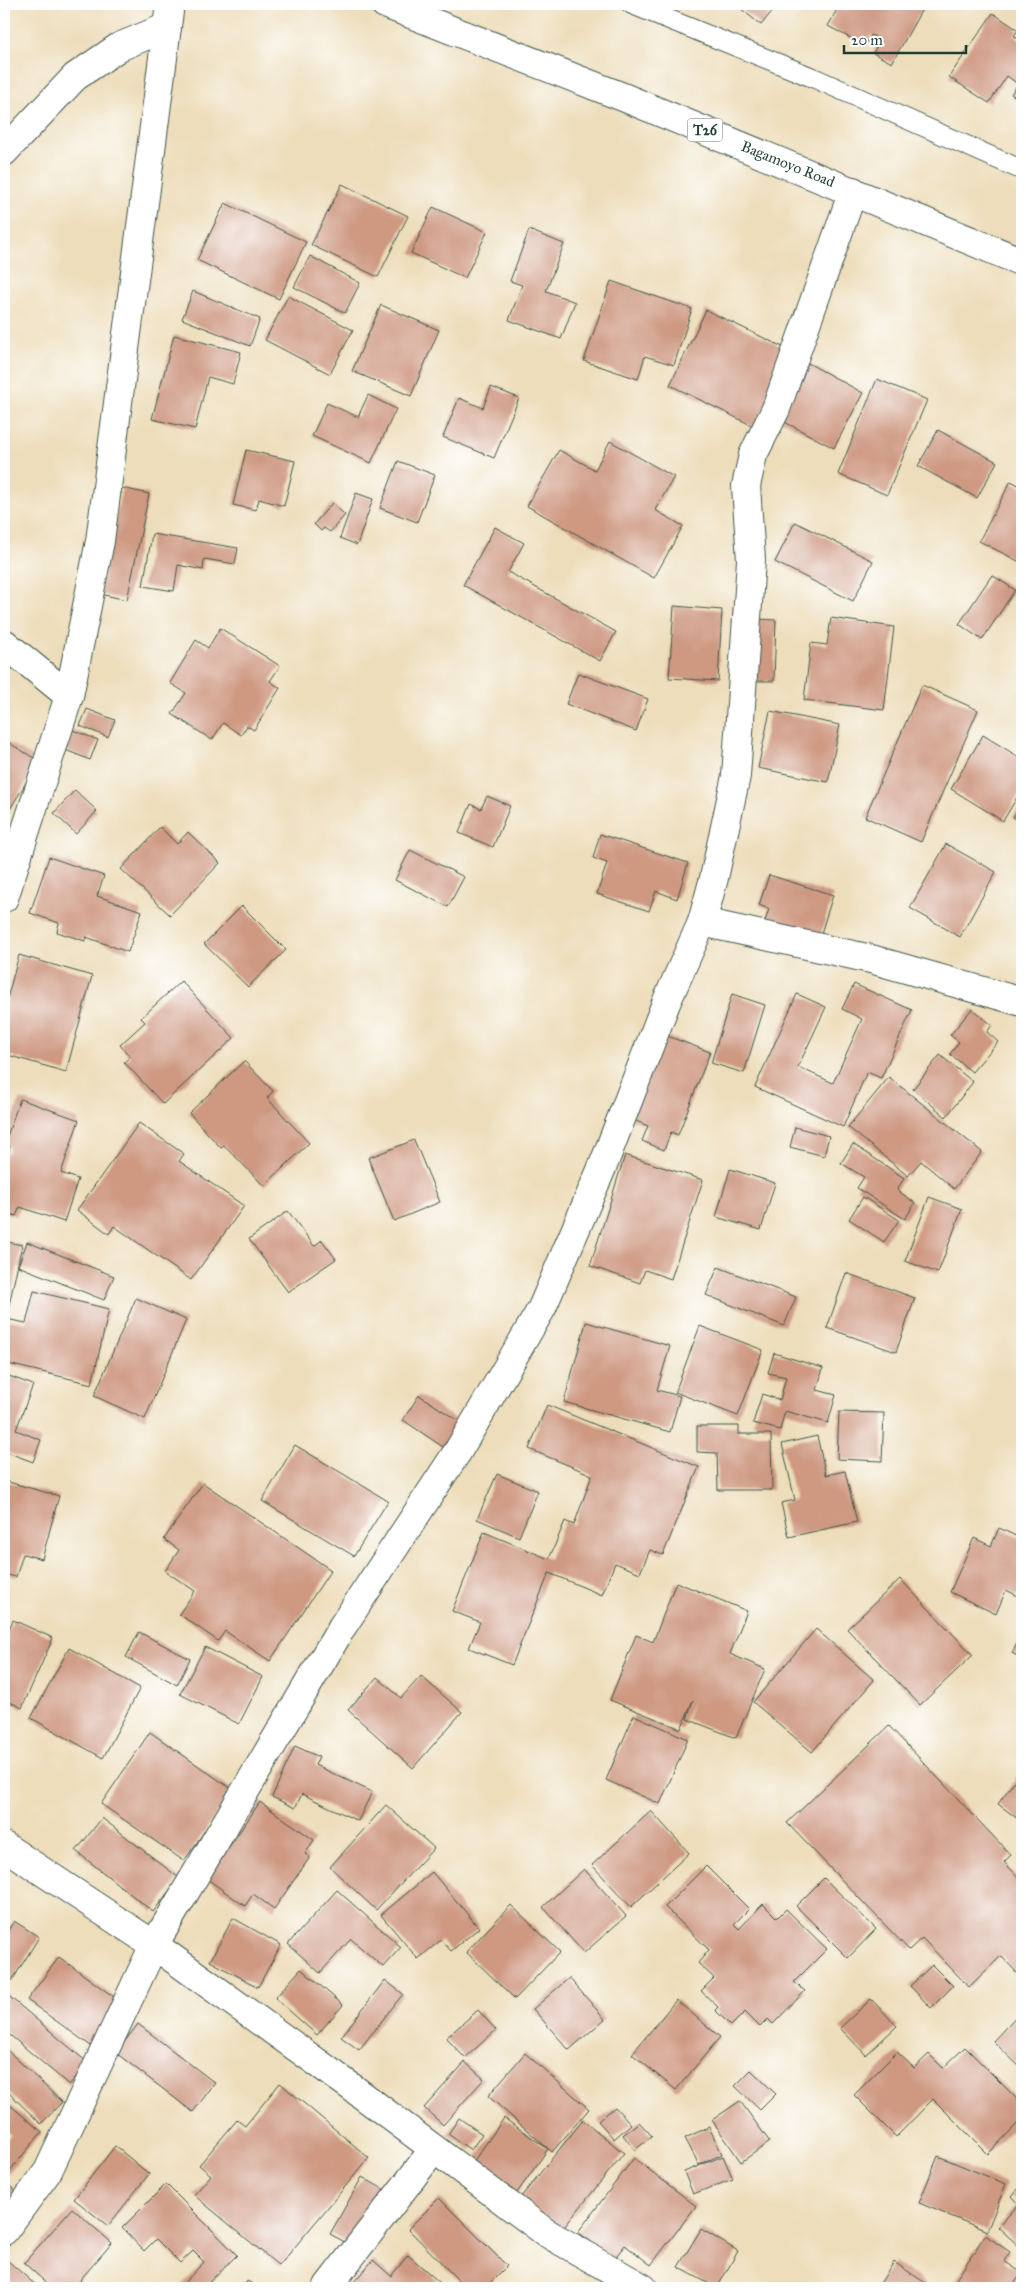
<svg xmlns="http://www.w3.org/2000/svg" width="1026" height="2292" viewBox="0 0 1026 2292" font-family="'IM FELL Great Primer',serif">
<rect width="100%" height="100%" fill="#fff"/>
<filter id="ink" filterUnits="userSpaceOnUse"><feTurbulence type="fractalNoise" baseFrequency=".02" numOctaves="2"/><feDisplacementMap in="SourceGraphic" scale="10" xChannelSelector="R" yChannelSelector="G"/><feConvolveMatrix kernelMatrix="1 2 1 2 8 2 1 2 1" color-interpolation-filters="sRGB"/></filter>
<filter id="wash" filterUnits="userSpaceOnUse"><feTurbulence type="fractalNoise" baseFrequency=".0096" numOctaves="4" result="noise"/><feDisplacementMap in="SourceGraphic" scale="20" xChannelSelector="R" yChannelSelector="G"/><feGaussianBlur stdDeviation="1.12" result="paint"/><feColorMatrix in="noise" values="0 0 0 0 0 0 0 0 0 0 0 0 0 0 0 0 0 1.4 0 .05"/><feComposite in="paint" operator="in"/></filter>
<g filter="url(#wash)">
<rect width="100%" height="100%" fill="#edddba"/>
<g id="blocks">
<g fill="#ce9881">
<path d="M735 4H778L761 25Z"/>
<path d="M840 4H925L892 63 873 53 880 40 871 35 865 46 828 26Z"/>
<path d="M993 13 1018 30 1014 36 1022 41V101L1011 94 1018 84 1007 76 989 103 949 77Z"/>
<path d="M342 184 408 216 378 277 311 245Z"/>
<path d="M225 203 306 242 279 299 197 260Z"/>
<path d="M433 207 487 232 465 278 411 253Z"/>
<path d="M529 230 564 244 546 291 575 302 561 339 509 320 522 285 510 281Z"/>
<path d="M310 256 360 283 345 313 294 287Z"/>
<path d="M611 281 692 309 674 365 645 356 638 379 584 361Z"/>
<path d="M193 291 260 319 250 346 182 319Z"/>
<path d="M288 296 353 330 330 374 265 340Z"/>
<path d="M381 305 439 330 411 396 352 371Z"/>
<path d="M706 310 791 351 755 427 670 385Z"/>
<path d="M174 335 241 352 233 384 208 377 195 429 152 419Z"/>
<path d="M808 363 863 393 834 448 779 419Z"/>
<path d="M877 379 927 400 887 495 838 474Z"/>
<path d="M491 387 519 398 494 458 443 437 459 398 483 408Z"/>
<path d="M368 395 396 409 371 463 312 436 327 403 358 417Z"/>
<path d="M938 430 997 462 977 498 918 466Z"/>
<path d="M610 441 674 477 655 510 683 526 654 578 527 506 559 450 595 470Z"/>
<path d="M246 450 295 461 284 506 259 499 256 510 233 505Z"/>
<path d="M398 461 435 475 417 522 380 508Z"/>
<path d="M1011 481 1022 487V563L979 541Z"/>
<path d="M122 488 149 494 127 600 100 594Z"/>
<path d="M356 493 373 499 357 545 340 538Z"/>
<path d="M332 503 345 515 330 532 324 528 321 531 314 524Z"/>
<path d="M795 522 873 561 853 601 775 562Z"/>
<path d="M495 527 524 543 508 572 616 632 600 661 463 585Z"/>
<path d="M152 534 238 548 235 564 204 559 203 570 178 565 174 591 143 586Z"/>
<path d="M992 575 1015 590 982 640 959 624Z"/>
<path d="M674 606 722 610 718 681 669 678Z"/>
<path d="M831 618 894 627 884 710 804 700 811 643 827 645Z"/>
<path d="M756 619 776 620 774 681H754Z"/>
<path d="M220 628 280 666 270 681 280 688 254 730 247 726 241 735 223 723 212 740 172 714 186 693 170 683 196 640 208 648Z"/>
<path d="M578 673 648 699 636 731 566 704Z"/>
<path d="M922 685 978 710 921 842 865 817Z"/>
<path d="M87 709 115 720 108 737 80 726Z"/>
<path d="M770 711 840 725 828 782 758 768Z"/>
<path d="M70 729 98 740 90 760 63 749Z"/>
<path d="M983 735 1022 759V789L1003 821 951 789Z"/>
<path d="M4 740 39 761 4 819Z"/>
<path d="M75 790 97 811 76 834 54 813Z"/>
<path d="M487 796 510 806 493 847 459 833 471 804 481 809Z"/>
<path d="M1022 805V824L1013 817Z"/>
<path d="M160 827 177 844 188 832 220 863 170 915 121 869Z"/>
<path d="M600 834 688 863 677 899 656 891 649 911 597 894 607 863 593 858Z"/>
<path d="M946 844 996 872 960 937 910 908Z"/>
<path d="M410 850 464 877 448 907 395 880Z"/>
<path d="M49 857 104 876 97 896 142 911 128 952 86 937 85 941 57 932 59 923 30 913Z"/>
<path d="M769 875 833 895 818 943 763 927 769 909 759 905Z"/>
<path d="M242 906 286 950 248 987 204 944Z"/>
<path d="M19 955 92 976 66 1072 4 1054V1010Z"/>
<path d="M181 981 234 1038 163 1104 124 1062 130 1057 120 1045 145 1022 141 1018Z"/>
<path d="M854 984 912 1010 881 1078 867 1072 843 1127 755 1087 797 994 826 1007 798 1067 833 1083 862 1019 842 1009Z"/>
<path d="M732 994 765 1005 744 1073 711 1063Z"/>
<path d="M972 1009 992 1025 987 1032 998 1042 972 1072 950 1054 959 1042 950 1035Z"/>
<path d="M662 1034 710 1052 678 1135 671 1132 664 1150 642 1141 648 1126 629 1118Z"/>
<path d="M940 1055 973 1082 946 1117 913 1089Z"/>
<path d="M244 1061 273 1091 267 1098 309 1143 264 1186 224 1145 221 1148 189 1113Z"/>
<path d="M889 1077 982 1152 954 1189 921 1161 908 1176 848 1127Z"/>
<path d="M20 1099 79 1120 61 1173 78 1179 64 1222 20 1207 16 1216 4 1212V1152L8 1154 10 1146 4 1145Z"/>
<path d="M139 1123 184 1154 179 1161 244 1206 191 1280 114 1226 109 1234 77 1210Z"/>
<path d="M795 1127 829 1136 824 1156 790 1147Z"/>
<path d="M414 1140 440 1202 394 1221 368 1158Z"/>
<path d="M853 1144 904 1178 897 1190 915 1203 905 1219 857 1188 864 1177 841 1163Z"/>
<path d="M625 1155 703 1180 671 1279 645 1270 640 1283 590 1266Z"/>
<path d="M730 1169 775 1183 761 1230 716 1217Z"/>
<path d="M863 1197 899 1220 884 1242 849 1219Z"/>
<path d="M929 1197 962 1209 938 1273 905 1261Z"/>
<path d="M288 1211 314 1246 322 1240 336 1259 288 1292 249 1239Z"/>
<path d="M4 1241 22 1245 6 1319 26 1323 34 1291 109 1309 92 1384 4 1363Z"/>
<path d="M27 1242 114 1276 104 1300 18 1266Z"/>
<path d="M718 1267 796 1297 784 1326 706 1295Z"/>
<path d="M846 1273 915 1298 896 1352 827 1328Z"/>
<path d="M136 1298 186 1320 145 1419 94 1396Z"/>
<path d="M586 1322 670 1346 657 1390 680 1396 670 1432 564 1402Z"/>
<path d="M700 1326 763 1350 738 1416 675 1392Z"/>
<path d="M774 1353 823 1368 817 1390 836 1395 828 1423 785 1411 780 1430 753 1423 762 1394 780 1400 786 1377 768 1373Z"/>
<path d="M4 1374 33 1385 16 1430 41 1440 33 1462 4 1451Z"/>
<path d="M419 1395 460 1422 443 1447 403 1420Z"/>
<path d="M547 1405 699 1467 663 1555 650 1550 640 1573 615 1563 602 1595 549 1573 512 1665 469 1648 480 1622 452 1611 484 1532 549 1559 565 1521 574 1525 592 1475 529 1449Z"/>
<path d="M839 1412 884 1413 882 1461 837 1459Z"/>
<path d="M697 1426H739V1434H771L772 1490H718L717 1453 697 1452Z"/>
<path d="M817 1436 826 1475 845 1471 857 1522 789 1537 781 1503 795 1500 782 1444Z"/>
<path d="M295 1445 388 1501 354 1556 262 1501Z"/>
<path d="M497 1474 538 1491 519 1537 477 1519Z"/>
<path d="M5 1481 59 1496 42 1559 23 1554 16 1577 4 1574Z"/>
<path d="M203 1483 331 1570 270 1661 225 1631 218 1641 179 1614 195 1591 165 1571 179 1550 164 1539Z"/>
<path d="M999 1528 1022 1539V1598L1006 1590 996 1614 950 1592 974 1538 991 1546Z"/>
<path d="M900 1579 973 1655 920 1705 847 1629Z"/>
<path d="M676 1582 747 1611 730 1654 765 1669 736 1738 687 1719 693 1700 681 1729 610 1700 636 1635 653 1642Z"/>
<path d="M13 1620 53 1638 22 1708 4 1699V1640Z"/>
<path d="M816 1629 874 1680 812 1752 753 1702Z"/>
<path d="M139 1632 190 1659 177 1685 126 1657Z"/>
<path d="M1022 1635V1659L1012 1653Z"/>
<path d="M205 1647 263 1677 239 1724 180 1694Z"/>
<path d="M69 1648 140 1688 103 1758 31 1718Z"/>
<path d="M421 1676 462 1712 413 1768 348 1710 377 1677 401 1698Z"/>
<path d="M634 1715 688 1739 660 1804 606 1780Z"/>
<path d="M889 1726 1011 1855 1004 1862 1022 1881V1978L1001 1956 969 1987 922 1938 909 1950 787 1823Z"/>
<path d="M150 1732 233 1790 184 1861 101 1804Z"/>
<path d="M295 1746 319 1757 315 1765 372 1792 358 1821 302 1794 295 1808 272 1797Z"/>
<path d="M1022 1770V1822L998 1804Z"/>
<path d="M260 1802 314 1840 305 1854 310 1857 274 1909 253 1894 245 1906 207 1879Z"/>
<path d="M386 1805 434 1848 376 1910 330 1867Z"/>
<path d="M651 1811 689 1853 631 1907 592 1865Z"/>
<path d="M102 1818 179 1878 153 1912 76 1851Z"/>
<path d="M706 1866 749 1909 734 1924 739 1929 763 1904 777 1918 786 1909 827 1949 794 1982 805 1991 773 2024 768 2019 760 2027 745 2012 731 2026 715 2010 718 2007 701 1991 714 1978 698 1963 709 1950 665 1907Z"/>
<path d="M584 1869 626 1916 584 1953 543 1907Z"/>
<path d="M432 1872 479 1928 451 1951 441 1940 418 1959 381 1915Z"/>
<path d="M824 1878 876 1929 848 1958 796 1906Z"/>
<path d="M337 1890 401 1947 383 1967 351 1939 320 1973 288 1944Z"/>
<path d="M511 1905 560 1952 515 1999 466 1952Z"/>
<path d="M233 1918 281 1945 258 1987 210 1961Z"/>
<path d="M14 1921 39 1937 12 1981 4 1976V1937Z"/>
<path d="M59 1957 121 2002 91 2046 27 2000Z"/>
<path d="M932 1965 953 1986 931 2008 910 1986Z"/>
<path d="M301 1969 343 2005 317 2035 275 1998Z"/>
<path d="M569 1978 605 2019 569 2050 533 2009Z"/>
<path d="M385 1980 403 1994 359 2050 341 2037Z"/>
<path d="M4 1992 88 2063 69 2085 4 2030Z"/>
<path d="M871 1999 897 2026 866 2055 840 2028Z"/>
<path d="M676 2000 720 2037 676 2090 632 2054Z"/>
<path d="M478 2010 496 2030 465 2058 446 2038Z"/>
<path d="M1022 2010V2069L993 2041Z"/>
<path d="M138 2024 215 2083 193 2112 116 2053Z"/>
<path d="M4 2047 62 2102 41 2124 4 2088Z"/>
<path d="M965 2047 1022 2104V2119L988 2154 933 2099 896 2137 854 2095 897 2052 914 2068 929 2054 943 2068Z"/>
<path d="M525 2053 589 2109 552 2152 488 2096Z"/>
<path d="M465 2062 484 2079 443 2125 424 2108Z"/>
<path d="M751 2070 776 2094 760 2110 735 2086Z"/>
<path d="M280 2083 369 2158 279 2266 194 2195 211 2175 199 2165 237 2120 245 2126Z"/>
<path d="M4 2100 42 2132 8 2173 4 2170V2143L11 2135 4 2129Z"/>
<path d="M740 2101 770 2142 741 2162 712 2120Z"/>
<path d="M615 2107 631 2124 614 2139 598 2121Z"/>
<path d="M459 2118 482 2134 471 2150 448 2134Z"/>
<path d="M504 2118 548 2149 517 2193 473 2162Z"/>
<path d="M583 2120 624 2153 561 2231 520 2198Z"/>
<path d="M639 2122 652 2136 635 2150 623 2135Z"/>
<path d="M709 2127 722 2154 699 2165 685 2138Z"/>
<path d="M115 2146 149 2174 108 2226 74 2199Z"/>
<path d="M723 2156 733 2179 693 2194 684 2172Z"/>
<path d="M938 2156 1006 2184 987 2231 919 2203Z"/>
<path d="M634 2158 696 2206 651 2265 625 2245 614 2259 578 2232Z"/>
<path d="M362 2177 385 2190 354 2247 330 2234Z"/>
<path d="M4 2181 19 2194 4 2212Z"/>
<path d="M166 2184 237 2255 203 2288H187L183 2284 204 2262 193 2251 180 2263 156 2239 144 2251 122 2228Z"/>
<path d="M1022 2185V2249L998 2227 1019 2204 1012 2196Z"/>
<path d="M439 2198 507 2266 490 2283 494 2288H466L408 2229Z"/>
<path d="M72 2208 112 2243 73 2288H52L24 2263Z"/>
<path d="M701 2229 738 2251 717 2288 678 2267Z"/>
<path d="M985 2235 1010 2252 1004 2261 1022 2273 1011 2288H966L955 2281Z"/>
<path d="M408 2255 446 2288H357L352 2284 373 2260 391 2276Z"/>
<path d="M7 2260 39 2288H4V2263Z"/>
<path d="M894 2262 933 2288H877Z"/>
<path d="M247 2281 260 2288H243Z"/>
</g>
</g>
</g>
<g filter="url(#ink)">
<use href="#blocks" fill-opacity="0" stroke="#3e5548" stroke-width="1"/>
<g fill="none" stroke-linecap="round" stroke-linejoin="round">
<defs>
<path id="lane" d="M631 4 814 78 1022 170"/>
<g id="street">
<path d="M4 152 75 77 119 47 167 27"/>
<path d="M4 643 69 696"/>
<path d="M4 898 69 696 100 541 170 4"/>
<path d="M702 922 871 959 1022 1002"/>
<path d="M4 1846 154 1945 350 2086 545 2232 643 2288"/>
<path d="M4 2231 48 2171 154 1945 342 1627 458 1451 542 1308 604 1163 666 1003 702 922 714 878 736 776 751 560 746 486 753 455 776 409 853 191"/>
<path d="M328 2286 434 2149"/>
</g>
<path id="highway" d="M385 4 623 97 1022 262"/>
</defs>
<use href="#lane" stroke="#3e5548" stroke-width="21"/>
<use href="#street" stroke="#3e5548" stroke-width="30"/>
<use href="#highway" stroke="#3e5548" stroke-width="30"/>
<use href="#lane" stroke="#fff" stroke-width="19"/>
<use href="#street" stroke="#fff" stroke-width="28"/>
<use href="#highway" stroke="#fff" stroke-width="28"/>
</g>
</g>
<g text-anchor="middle" stroke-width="4" stroke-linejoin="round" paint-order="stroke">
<rect fill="#fff" stroke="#627771" stroke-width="1" x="687.5" y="118.5" width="35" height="23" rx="4"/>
<g font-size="14" font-weight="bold" fill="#1f3d34">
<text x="705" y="135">T26</text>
</g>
<g font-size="15" fill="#1f3d34" stroke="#fff">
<text transform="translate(788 164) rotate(22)" y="5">Bagamoyo Road</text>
</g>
</g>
<rect width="1026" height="2292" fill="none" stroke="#fff" stroke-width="20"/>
<path d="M844 45v8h122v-8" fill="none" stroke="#1f3d34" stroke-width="2.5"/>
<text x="851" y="45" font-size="15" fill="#1f3d34" stroke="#ffffff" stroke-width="4" paint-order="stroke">20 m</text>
</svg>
